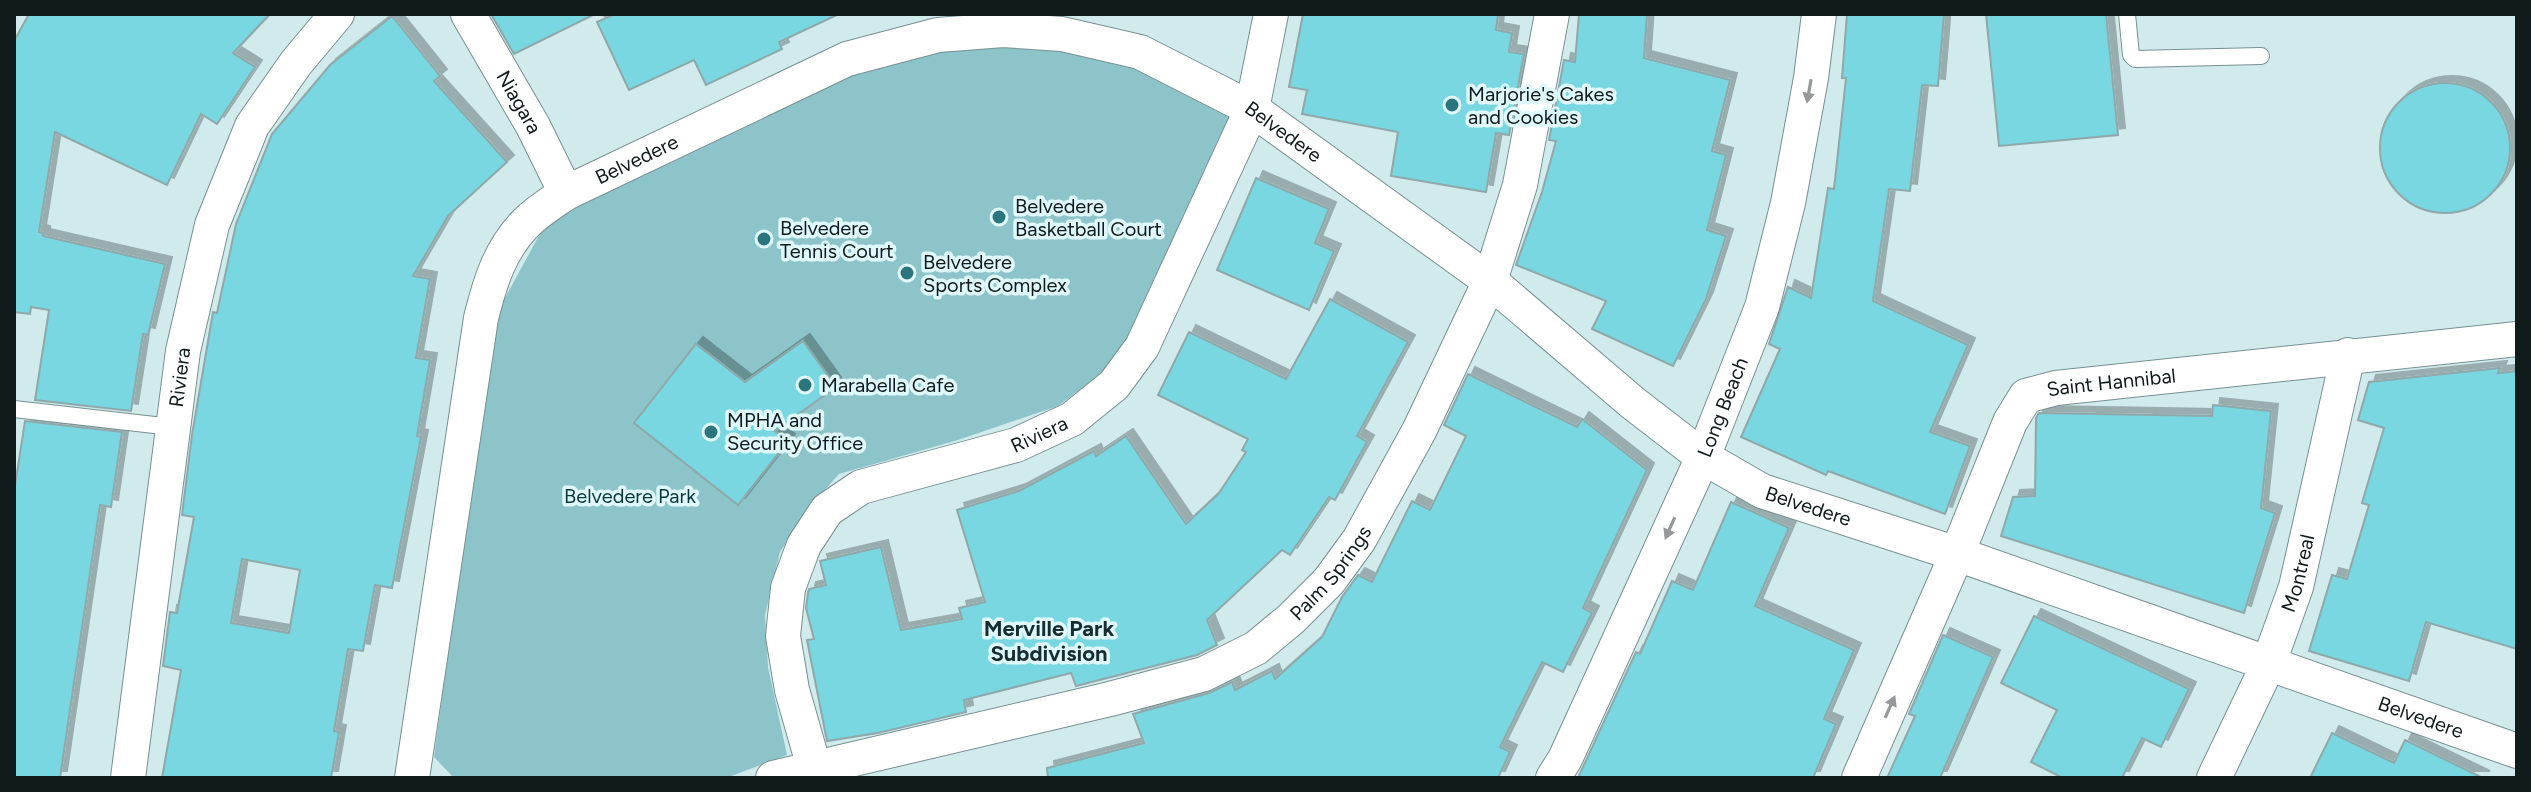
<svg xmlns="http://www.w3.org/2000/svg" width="2531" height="792" viewBox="0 0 2531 792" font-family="Figtree,sans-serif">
<defs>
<filter id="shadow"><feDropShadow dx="7" dy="-7" stdDeviation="0" flood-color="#0004"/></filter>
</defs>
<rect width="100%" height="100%" fill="#d1ebed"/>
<path fill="#8cc4c9" d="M959 41 1079 43 1160 76 1233 113 1142 318 1114 364 1058 406 958 440 839 474 807 510 780 552 765 615 768 667 787 755 726 778H454L434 757 493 320 542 230 588 194 812 81Z"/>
<g fill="#78d7e0" stroke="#8fa8aa" stroke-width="2" fill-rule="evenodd" filter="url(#shadow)">
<path d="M29 14H270L233 53 255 67 217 124 201 114 167 185 55 132 39 232 43 233V236L165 264 148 335 143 334 131 411 35 400 49 310 31 307 30 314 14 312V41Z"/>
<path d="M491 14H595L514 54Z"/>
<path d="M615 14H839L779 42 782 49 706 85 694 60 629 90 597 22Z"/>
<path d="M1303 14H1498L1496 30 1512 33 1509 52 1524 54 1509 135 1496 133 1486 192 1391 176 1398 132 1302 114 1307 90 1289 87Z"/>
<path d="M1579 14H1647L1644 58 1730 80 1712 151 1726 155 1707 230 1726 236 1706 299 1673 366 1592 329 1606 301 1516 265 1542 192 1556 141 1549 140 1564 60 1575 62Z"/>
<path d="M1847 14H1944L1938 86 1922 85 1910 191 1889 189 1873 301 1968 345 1930 432 1970 446 1945 514 1828 471 1826 475 1741 437 1780 349 1769 344 1788 287 1811 298 1828 188 1834 189 1846 78H1842Z"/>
<path d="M1986 14H2106L2118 135 1999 146Z"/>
<path d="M392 16 440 76 434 81 507 162 448 216 413 276 430 279 416 358 430 360 417 436 421 437 392 588 375 585 363 651 348 649 334 731 339 732 331 778H162L181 670 163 666 170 612 177 613 194 517 182 515 192 435 213 312 217 313 236 224 272 134 330 65ZM242 559 300 570 289 633 231 623Z"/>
<circle cx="2445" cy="148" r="65"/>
<path d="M1256 178 1329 209 1315 243 1334 251 1309 310 1217 270Z"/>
<path d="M1330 299 1408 342 1357 436 1367 442 1335 500 1329 497 1290 555 1282 550 1207 620 1217 645 1197 655 1076 686 1071 673 964 700 966 712 878 733 827 741 807 640 814 639 806 608 808 593 809 589 826 585 820 561 881 547 901 630 962 619 959 608 985 602 957 510 1019 491 1094 451 1096 456 1126 436 1186 524 1219 493 1246 452 1242 450 1248 439 1158 395 1189 332 1286 379Z"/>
<path d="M803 341 836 387 775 431 788 441 738 505 634 423 696 344 745 382Z"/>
<path d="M2500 368 2498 373 2517 371V649L2426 622 2409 681 2309 651 2332 575 2347 579 2369 505 2362 503 2384 428 2358 420 2369 382Z"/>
<path d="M1468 374 1577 427 1582 419 1647 470 1583 608 1592 613 1563 672 1542 662 1500 747 1510 752 1498 778H1048L1047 768 1144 743 1133 714 1209 693 1232 682 1235 690 1272 671 1275 679 1322 637 1342 597 1358 575 1372 582 1412 501 1430 510 1466 436 1444 425Z"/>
<path d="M2213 405 2271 411 2261 508 2275 513 2244 613 2001 536 2013 497 2035 496 2036 418 2039 413 2212 416Z"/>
<path d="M25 421 122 432 111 507 100 505 60 778H14V492Z"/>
<path d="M1731 502 1789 528 1755 606 1854 650 1824 719 1836 724 1813 778H1578L1636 652 1640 654 1672 581 1693 590Z"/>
<path d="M2034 616 2189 689 2161 747 2142 738 2122 778H2063L2031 762 2057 710 2001 683Z"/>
<path d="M1943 635 1993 657 1940 778H1887L1915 716 1909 714Z"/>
<path d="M2332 733 2394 763 2405 740 2483 778H2310Z"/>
</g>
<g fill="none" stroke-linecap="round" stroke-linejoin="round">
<defs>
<g id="service">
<path d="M2127 14 2131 55 2135 59 2261 56"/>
<path d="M14 409 172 427"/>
</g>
<g id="minor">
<path id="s1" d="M468 14 533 126 566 193"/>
<path id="s2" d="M814 767 792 690 783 636 788 588 804 545 827 510 861 487 1016 445 1072 419 1114 385 1142 347 1252 109 1271 14"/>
<path id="s3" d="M128 778 183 351 212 225 252 126 296 63 337 14"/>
<path id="s4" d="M412 778 481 318C490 282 500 249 526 223 538 211 553 202 566 193L847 59 938 35 1003 30 1062 34 1140 52 1252 109 1490 281 1633 403 1703 457 1762 491 1957 554 2517 751"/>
<path id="s5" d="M773 778 1110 699 1204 674 1256 648 1291 619 1329 581 1359 540 1419 431 1490 281 1520 185 1552 14"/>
<path id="s6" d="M1553 778 1565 759 1703 457 1762 307 1788 203 1811 78 1819 14"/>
<path id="s7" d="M1859 778 1957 554 2010 422 2026 396 2056 388 2517 339"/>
<path id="s8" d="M2214 778 2268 665 2296 587 2348 355"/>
</g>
</defs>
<use href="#service" stroke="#779092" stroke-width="18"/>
<use href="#minor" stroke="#779092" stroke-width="36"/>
<use href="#service" stroke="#fff" stroke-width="16"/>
<use href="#minor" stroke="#fff" stroke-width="34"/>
</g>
<defs><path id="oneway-solid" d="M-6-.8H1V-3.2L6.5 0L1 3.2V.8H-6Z" transform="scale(2)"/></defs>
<g fill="#949899">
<use href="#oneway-solid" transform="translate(1809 91) rotate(100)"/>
<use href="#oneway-solid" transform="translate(1670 528) rotate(114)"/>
<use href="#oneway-solid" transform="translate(1890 707) rotate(-66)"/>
</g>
<g fill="#2c757c" stroke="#def8fb" stroke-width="3">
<circle cx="1452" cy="105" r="8"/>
<circle cx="999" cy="217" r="8"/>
<circle cx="764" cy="239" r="8"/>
<circle cx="907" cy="273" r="8"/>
<circle cx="805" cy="385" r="8"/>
<circle cx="711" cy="432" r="8"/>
</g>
<g text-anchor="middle" stroke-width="7" stroke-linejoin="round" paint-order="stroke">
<g font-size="20" fill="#111b1c" stroke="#def8fb" text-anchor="start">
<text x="1468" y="101">Marjorie's Cakes<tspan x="1468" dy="23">and Cookies</tspan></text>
<text x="1015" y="213">Belvedere<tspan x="1015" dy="23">Basketball Court</tspan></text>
<text x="780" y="235">Belvedere<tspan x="780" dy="23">Tennis Court</tspan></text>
<text x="923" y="269">Belvedere<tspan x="923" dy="23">Sports Complex</tspan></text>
<text x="821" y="392">Marabella Cafe</text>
<text x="727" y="427">MPHA and<tspan x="727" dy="23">Security Office</tspan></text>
</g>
<g font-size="20" fill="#111b1c" stroke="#def8fb">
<text dy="7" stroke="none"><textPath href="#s1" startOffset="102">Niagara</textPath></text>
<text dy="7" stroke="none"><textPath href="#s4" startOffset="1396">Belvedere</textPath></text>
<text dy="7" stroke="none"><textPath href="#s4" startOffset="700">Belvedere</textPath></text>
<text dy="7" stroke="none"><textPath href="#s3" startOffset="404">Riviera</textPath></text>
<text dy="7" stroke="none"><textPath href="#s7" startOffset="504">Saint Hannibal</textPath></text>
<text dy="7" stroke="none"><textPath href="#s6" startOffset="408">Long Beach</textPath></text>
<text dy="7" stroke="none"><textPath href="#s2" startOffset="498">Riviera</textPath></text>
<text dy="7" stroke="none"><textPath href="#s4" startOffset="2044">Belvedere</textPath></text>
<text dy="7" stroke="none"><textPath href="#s5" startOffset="608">Palm Springs</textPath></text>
<text dy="7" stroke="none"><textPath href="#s8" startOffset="222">Montreal</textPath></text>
<text dy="7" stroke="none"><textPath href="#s4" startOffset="2692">Belvedere</textPath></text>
</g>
<g font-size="20" fill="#09383c" stroke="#def8fb">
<text x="630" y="503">Belvedere Park</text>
</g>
<g font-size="22" font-weight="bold" fill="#182d2f" stroke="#def8fb">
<text x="1049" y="636">Merville Park<tspan x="1049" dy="25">Subdivision</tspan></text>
</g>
</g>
<rect width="2531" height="792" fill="none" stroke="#111b1c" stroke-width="32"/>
</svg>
